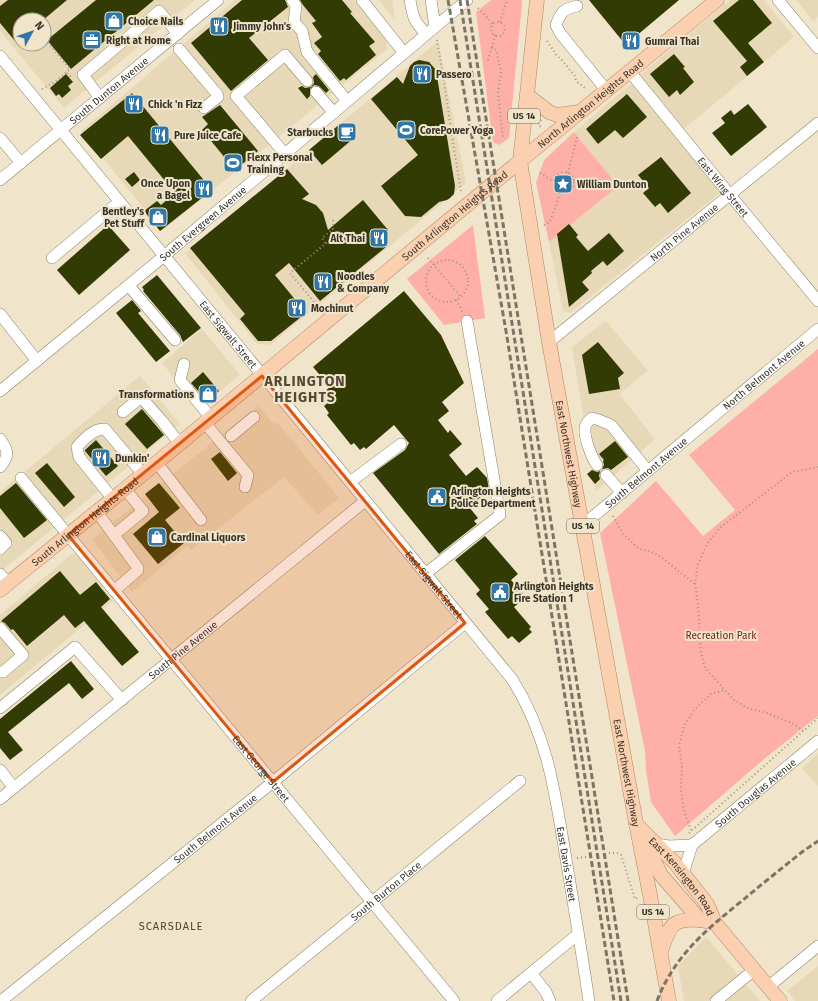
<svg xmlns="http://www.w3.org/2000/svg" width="818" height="1001" font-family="'Fira Sans',sans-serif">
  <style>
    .built { fill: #e7d9b7; fill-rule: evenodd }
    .green { fill: #feb0a8 }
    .building { fill: #323b03 }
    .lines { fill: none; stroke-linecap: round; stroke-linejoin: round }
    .minor-casing { stroke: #8b8168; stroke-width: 12 }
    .major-casing { stroke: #b48560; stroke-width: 15 }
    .path { stroke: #9d9482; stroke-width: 2; stroke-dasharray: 1 3; stroke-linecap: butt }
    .minor { stroke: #fff; stroke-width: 11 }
    .major { stroke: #fad0b1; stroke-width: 14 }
    .rail { stroke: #7c7565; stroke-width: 3; stroke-dasharray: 6 3; stroke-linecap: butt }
    .marked { fill: #df570e; fill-opacity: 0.2; stroke: #df570e; stroke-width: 3; stroke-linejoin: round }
    .labels { text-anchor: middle; stroke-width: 4; stroke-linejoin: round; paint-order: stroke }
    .shield { fill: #f0e5cb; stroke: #70695a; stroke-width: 1 }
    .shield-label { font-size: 9px; font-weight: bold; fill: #39342a }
    .poi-label { font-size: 10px; font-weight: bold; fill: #39342a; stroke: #f0e5cb; text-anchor: start }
    .street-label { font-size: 10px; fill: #39342a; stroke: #f0e5cb }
    .park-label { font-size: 10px; fill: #7a2020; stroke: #f0e5cb }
    .neighbourhood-label { font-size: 11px; letter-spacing: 1px; fill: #534933; stroke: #f0e5cb }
    .district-label { font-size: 14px; font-weight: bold; letter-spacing: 1px; fill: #534933; stroke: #f0e5cb }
  </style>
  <rect width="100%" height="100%" fill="#f0e5cb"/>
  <g class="built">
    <path d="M 0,0 L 195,0 L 64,108 L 0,31 ZM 20,20 L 44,20 L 44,44 L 20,44 Z"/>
    <path d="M 235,0 L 355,0 L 386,38 L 387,47 L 386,50 L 162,231 L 81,131 Z"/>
    <path d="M 379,0 L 392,0 L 395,21 Z"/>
    <path d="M 730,0 L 764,0 L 794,37 L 684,129 L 640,75 Z"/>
    <path d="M 796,0 L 818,0 L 818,17 L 813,21 Z"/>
    <path d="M 438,41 L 466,183 L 270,345 L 257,344 L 185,253 L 287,169 Z"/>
    <path d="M 633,82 L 721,192 L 570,313 L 563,311 L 549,242 L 618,186 L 574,132 Z"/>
    <path d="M 606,321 L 648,371 L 619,394 L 655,439 L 596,491 L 572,347 Z"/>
    <path d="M 202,329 L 240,375 L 199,408 L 162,363 Z"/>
    <path d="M 140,376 L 180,424 L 0,572 L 0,492 Z"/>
    <path d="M 258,406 L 273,423 L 279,424 L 339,498 L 318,515 L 284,477 L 191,550 L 187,546 L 132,592 L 92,539 Z"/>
    <path d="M 72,554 L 77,554 L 113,601 L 0,695 L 0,615 Z"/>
    <path d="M 818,754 L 818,786 L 802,768 Z"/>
    <path d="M 706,937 L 760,1001 L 684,1001 L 678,966 Z"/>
    <path d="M 818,966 L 818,1001 L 795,1001 L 787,991 Z"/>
  </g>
  <g class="green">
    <path d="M 491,0 L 522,0 L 522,4 L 509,138 L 499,145 L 493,142 L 476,12 Z"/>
    <path d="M 574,132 L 618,186 L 549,242 L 536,183 L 544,160 Z"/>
    <path d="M 473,225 L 485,318 L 444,325 L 407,279 Z"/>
    <path d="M 818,349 L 818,716 L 763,760 L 675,836 L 651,802 L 646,771 L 645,751 L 600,533 L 656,481 L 703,536 L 735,510 L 689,455 Z"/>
  </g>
  <g class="building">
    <path d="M 8,0 L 67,0 L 43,20 L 20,20 L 20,47 L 0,23 L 0,6 Z"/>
    <path d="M 96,0 L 154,0 L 71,69 L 47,40 Z"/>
    <path d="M 242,0 L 285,0 L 288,7 L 249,38 L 268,60 L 231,91 L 191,43 Z"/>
    <path d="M 300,0 L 342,0 L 352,12 L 350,13 L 375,42 L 369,46 L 376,55 L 346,80 L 344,78 L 340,81 L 318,54 L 321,51 L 314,43 L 322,37 L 312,23 L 316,21 L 303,5 Z"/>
    <path d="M 589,0 L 679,0 L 635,37 L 638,41 L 629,49 Z"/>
    <path d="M 739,0 L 753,0 L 772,23 L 748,43 L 764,62 L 747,76 L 740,67 L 747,61 L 713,21 Z"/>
    <path d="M 674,54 L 685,67 L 683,68 L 694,82 L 680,95 L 677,90 L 669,97 L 650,74 Z"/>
    <path d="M 419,60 L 429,62 L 436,70 L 455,186 L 454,194 L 450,198 L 447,200 L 439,202 L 421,217 L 405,216 L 381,186 L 418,155 L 371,99 L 397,77 L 403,84 L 410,66 L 414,62 Z"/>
    <path d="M 66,74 L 73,82 L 68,86 L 71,90 L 62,98 L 59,94 L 56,96 L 50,88 Z"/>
    <path d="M 316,74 L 329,90 L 326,93 L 319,86 L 314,85 L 310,89 L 310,96 L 307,99 L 298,88 L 302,86 L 305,88 L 311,87 L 314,83 L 313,77 Z"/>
    <path d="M 132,93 L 212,190 L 160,231 L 144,211 L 157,201 L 161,205 L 175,193 L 128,136 L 101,159 L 80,135 Z"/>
    <path d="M 627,94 L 647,117 L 623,138 L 615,130 L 598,144 L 586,129 Z"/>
    <path d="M 748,104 L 767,127 L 731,156 L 712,133 L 725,123 L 721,118 L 731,110 L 734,115 Z"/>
    <path d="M 220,105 L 258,151 L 235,170 L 202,130 L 208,124 L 202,117 Z"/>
    <path d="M 341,123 L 354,138 L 322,165 L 309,150 Z"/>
    <path d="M 661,157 L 691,193 L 668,213 L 660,203 L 655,207 L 643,193 L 649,188 L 638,175 Z"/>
    <path d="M 287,169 L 309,194 L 302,199 L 316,205 L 323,213 L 328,230 L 363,200 L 388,230 L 386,247 L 320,301 L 289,263 L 275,275 L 306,313 L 271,341 L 258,341 L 240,319 L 245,314 L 190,248 Z"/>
    <path d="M 134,172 L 140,180 L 132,187 L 125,179 Z"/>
    <path d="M 569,224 L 578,235 L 576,237 L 588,251 L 609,233 L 624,251 L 607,266 L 603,261 L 591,271 L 592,273 L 582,282 L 589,290 L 569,307 L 557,234 Z"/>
    <path d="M 108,225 L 130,250 L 79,295 L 57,270 Z"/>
    <path d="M 157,275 L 201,328 L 183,342 L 180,335 L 143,291 L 144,290 L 142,287 Z"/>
    <path d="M 404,291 L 441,335 L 464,383 L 442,402 L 449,411 L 438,420 L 448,433 L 450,430 L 462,444 L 449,455 L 466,476 L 477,467 L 487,478 L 489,490 L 469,507 L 478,518 L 474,521 L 477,524 L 439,554 L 373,473 L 405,450 L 409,443 L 394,425 L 366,449 L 364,447 L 360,450 L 354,443 L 351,445 L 327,415 L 329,413 L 324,406 L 331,400 L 324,392 L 330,387 L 313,367 Z"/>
    <path d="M 132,300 L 141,311 L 138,313 L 170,351 L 156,362 L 116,313 Z"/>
    <path d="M 598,342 L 624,373 L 618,378 L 620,389 L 589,394 L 582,355 Z"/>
    <path d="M 203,372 L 219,391 L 207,401 L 191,383 Z"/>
    <path d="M 142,409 L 164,435 L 147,449 L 125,424 Z"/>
    <path d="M 96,440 L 118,466 L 106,476 L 85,451 L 85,450 Z"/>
    <path d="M 615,441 L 628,457 L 611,470 L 608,468 L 602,469 L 604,465 L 603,461 L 604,460 L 599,454 Z"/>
    <path d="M 220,452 L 237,473 L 228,481 L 211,459 Z"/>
    <path d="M 47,463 L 75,497 L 64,507 L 35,473 Z"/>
    <path d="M 592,470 L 597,472 L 600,471 L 599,476 L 600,479 L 595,484 L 587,474 Z"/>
    <path d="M 16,483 L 47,520 L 24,538 L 0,508 L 0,496 Z"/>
    <path d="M 159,483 L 180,508 L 165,520 L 184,543 L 158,564 L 133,534 L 159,512 L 145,494 Z"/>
    <path d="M 485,536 L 518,574 L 511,580 L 526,597 L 514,607 L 531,627 L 529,629 L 532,632 L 519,643 L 512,636 L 508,639 L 485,612 L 489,609 L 476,594 L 480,590 L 455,560 Z"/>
    <path d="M 60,571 L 80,595 L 96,582 L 110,599 L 101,607 L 139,652 L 122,666 L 84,621 L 75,628 L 64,615 L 27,646 L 13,629 L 11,630 L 5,623 L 1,621 Z"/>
    <path d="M 71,661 L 94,689 L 82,699 L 69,683 L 8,732 L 23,750 L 10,760 L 0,748 L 0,719 Z"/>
  </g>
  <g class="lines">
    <g class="minor-casing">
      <g id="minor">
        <path d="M 292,0 L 296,6 L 294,22 L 302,31 L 307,52 L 347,101"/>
        <path d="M 362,0 L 404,53"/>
        <path d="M 410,0 C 413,18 414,21 426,34"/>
        <path d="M 431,0 L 435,27"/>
        <path d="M 778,0 L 818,48"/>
        <path d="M 577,6 C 563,9 561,12 556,25 L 560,33 L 607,91"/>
        <path d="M 179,49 L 217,94 L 218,97 L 204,108"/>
        <path id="s1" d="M 0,56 L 512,679 C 549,738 555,794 566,859 C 574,907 582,954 589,1001"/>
        <path id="s2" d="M 630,72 L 730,195 L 818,301"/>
        <path d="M 316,92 L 334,113"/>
        <path d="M 100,98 L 83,75 L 159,11 L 178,34"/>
        <path d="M 0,138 L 21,163"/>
        <path d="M 285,154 L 236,96 L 285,55 L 307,81"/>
        <path id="s3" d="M 0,180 L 218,0"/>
        <path d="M 52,258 L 119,202"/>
        <path d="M 129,286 L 175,340"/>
        <path d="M 0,314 L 37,361"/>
        <path id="s4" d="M 549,342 L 818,123"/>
        <path d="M 184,364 L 180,380 L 211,418"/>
        <path id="s5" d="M 0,391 L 164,256 L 467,0"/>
        <path d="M 123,412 L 141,397 L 162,421 L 180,444"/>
        <path d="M 205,423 L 248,475 L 245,487"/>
        <path d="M 231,436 L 254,417"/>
        <path d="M 0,439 C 8,450 10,456 0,467"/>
        <path d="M 157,463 L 201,520"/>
        <path d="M 597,465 C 592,458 584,438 585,429 C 585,424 588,421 592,418 L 599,420 L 611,425 L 648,471"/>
        <path d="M 606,475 L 622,493"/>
        <path id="s6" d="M 21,478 L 454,1001"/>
        <path d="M 350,482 L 401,444"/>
        <path d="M 113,499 L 79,457 L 77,447 C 84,439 94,428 105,429 L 143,474"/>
        <path d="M 97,512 L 138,568 L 138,570 L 114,591"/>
        <path id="s7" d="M 583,525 L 818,329"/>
        <path d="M 114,535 L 143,511 L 125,489"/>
        <path d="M 0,536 L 6,543 L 0,549"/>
        <path d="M 0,574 L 8,583"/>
        <path d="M 425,574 L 500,515 L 467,321"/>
        <path d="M 0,628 L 23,655 L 3,672 L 0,672"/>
        <path d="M 0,708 L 75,647 L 122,700"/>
        <path d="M 0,770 L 14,788"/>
        <path id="s8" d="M 0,799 L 365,501"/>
        <path d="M 656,844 L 669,846 L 692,845 L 683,874"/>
        <path id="s9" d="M 692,845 L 818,741"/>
        <path d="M 531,973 L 546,992 L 550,1001"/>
        <path d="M 768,987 L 818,946"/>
        <path id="s10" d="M 1,1001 L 273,782 L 465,623"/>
        <path id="s11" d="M 251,1001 L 520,781"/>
        <path d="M 497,1001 L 578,934"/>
        <path d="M 716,1001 L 754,970"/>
      </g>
    </g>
    <g class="major-casing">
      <g id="major">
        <path id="s12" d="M 537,0 L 520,161 L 549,342 L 636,823 L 650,895 L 669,1001"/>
        <path d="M 527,95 L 549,112 L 557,115 L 580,112"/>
        <path id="s13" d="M 0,590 L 125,489 L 520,161 L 717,0"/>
        <path id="s14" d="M 636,824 L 675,863 L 707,904 L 715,923 L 780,1001"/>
        <path d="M 645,842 L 661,875 L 700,920 L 715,923"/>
        <path d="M 661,951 C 670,926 671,918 700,920"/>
      </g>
    </g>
    <g class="path">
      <path d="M 478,8 L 493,24"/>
      <circle cx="498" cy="29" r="7"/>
      <path d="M 500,22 L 507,0"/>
      <path d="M 495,35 L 492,47 L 496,50 L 501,72 L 498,92 L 503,139"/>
      <path d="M 437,40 C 446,90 452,141 461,191"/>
      <path d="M 547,41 L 557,56 L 561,59 L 575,76 L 576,81 L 585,88"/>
      <path d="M 488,60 L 492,47"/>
      <path d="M 67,73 L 70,76 L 73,77"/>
      <path d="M 42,89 L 56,81 L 70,69 L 44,38"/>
      <path d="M 541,120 L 538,125 L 541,127"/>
      <circle cx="564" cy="182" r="10"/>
      <path d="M 540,173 L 553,181"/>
      <path d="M 568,173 L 578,134"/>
      <path d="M 544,225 L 550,222 L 560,193"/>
      <path d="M 325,243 L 322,238 L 333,229"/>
      <path d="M 428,258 L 461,297"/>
      <circle cx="447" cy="281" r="21"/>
      <path d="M 456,300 L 463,313"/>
      <path d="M 319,308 L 290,273 L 336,235 L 336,232 L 333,229 L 333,219"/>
      <path d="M 613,516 L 623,534 L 639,549 L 650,551 L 661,557 L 695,584"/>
      <path d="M 803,731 L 794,724 L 767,713 L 750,709 L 734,700 L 705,668 L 701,652 L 698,604 L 695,584 L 698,564 L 707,544 L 720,528 L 792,472 L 818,467"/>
      <path d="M 691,830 L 684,812 L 681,790 L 682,766 L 679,746 L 684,726 L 694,710 L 711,694 L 725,690"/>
      <path d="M 689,833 L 818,718"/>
      <path d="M 609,853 L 617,853 L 621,855 L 635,899 L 637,898"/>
      <path d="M 577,858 L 587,857"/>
    </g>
    <use href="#minor" class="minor"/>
    <use href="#major" class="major"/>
    <g class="rail">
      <path d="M 448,0 L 506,331 L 614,1001"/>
      <path d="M 460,0 L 621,1001"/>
      <path d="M 467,0 L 628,1001"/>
      <path d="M 657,1001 C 674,956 706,930 743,900 C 762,884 782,868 802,852 L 818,841"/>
    </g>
  </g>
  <path class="marked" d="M 262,376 L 465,623 L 273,782 L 68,535 Z"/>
  <defs>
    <g id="shop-square" transform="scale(1)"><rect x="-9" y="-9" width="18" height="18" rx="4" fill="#2f76aa" stroke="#f0e5cb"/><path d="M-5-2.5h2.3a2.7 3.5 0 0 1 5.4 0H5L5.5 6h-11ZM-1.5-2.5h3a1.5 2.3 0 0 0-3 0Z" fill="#fff"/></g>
    <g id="restaurant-square" transform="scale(1)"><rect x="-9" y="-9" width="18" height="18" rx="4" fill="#2f76aa" stroke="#f0e5cb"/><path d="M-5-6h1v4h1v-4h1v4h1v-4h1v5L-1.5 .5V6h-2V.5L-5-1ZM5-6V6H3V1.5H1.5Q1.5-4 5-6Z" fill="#fff"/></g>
    <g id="office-square" transform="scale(1)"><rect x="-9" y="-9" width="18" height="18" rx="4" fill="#2f76aa" stroke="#f0e5cb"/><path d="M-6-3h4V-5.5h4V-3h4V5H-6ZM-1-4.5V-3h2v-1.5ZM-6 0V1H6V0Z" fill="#fff"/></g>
    <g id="stadium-square" transform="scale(1)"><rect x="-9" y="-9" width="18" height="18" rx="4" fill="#2f76aa" stroke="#f0e5cb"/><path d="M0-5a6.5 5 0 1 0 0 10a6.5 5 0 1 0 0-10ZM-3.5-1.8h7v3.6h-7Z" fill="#fff"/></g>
    <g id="cafe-square" transform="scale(1)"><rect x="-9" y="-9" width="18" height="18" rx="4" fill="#2f76aa" stroke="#f0e5cb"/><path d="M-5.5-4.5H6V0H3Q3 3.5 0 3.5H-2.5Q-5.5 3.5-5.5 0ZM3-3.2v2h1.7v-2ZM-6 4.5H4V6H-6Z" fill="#fff"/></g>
    <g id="sight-square" transform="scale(1)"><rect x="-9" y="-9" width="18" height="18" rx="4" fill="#2f76aa" stroke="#f0e5cb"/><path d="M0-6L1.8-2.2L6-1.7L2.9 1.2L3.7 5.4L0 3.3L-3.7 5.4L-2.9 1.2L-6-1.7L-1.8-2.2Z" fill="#fff"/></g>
    <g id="civic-square" transform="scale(1)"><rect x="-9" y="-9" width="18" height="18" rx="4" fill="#2f76aa" stroke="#f0e5cb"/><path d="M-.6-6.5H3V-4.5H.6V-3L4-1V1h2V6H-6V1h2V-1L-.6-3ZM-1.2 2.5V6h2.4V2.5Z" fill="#fff"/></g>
  </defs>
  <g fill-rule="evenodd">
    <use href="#shop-square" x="114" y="21"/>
    <use href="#restaurant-square" x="219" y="26"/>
    <use href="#office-square" x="92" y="40"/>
    <use href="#restaurant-square" x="631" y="41"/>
    <use href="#restaurant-square" x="422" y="74"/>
    <use href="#restaurant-square" x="134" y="104"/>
    <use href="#stadium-square" x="406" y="130"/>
    <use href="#cafe-square" x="347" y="132"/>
    <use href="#restaurant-square" x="160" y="135"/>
    <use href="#stadium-square" x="233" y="163"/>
    <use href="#sight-square" x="563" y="184"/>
    <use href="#restaurant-square" x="204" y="189"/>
    <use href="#shop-square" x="158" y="217"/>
    <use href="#restaurant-square" x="379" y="238"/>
    <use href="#restaurant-square" x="323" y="282"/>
    <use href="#restaurant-square" x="297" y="308"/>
    <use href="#shop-square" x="208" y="394"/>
    <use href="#restaurant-square" x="101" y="458"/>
    <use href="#civic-square" x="437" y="497"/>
    <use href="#shop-square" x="157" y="537"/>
    <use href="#civic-square" x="500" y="592"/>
  </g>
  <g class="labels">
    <g class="shield">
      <rect x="508" y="109" width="32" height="14" rx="3"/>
      <rect x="567" y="519" width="32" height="14" rx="3"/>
      <rect x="637" y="905" width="32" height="14" rx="3"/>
    </g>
    <g class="shield-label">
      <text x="524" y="119">US 14</text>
      <text x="583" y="529">US 14</text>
      <text x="653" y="915">US 14</text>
    </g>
    <g class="poi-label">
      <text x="128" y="25">Choice Nails</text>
      <text x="233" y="30">Jimmy John's</text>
      <text x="106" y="44">Right at Home</text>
      <text x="645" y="45">Gumrai Thai</text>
      <text x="436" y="78">Passero</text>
      <text x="148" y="108">Chick 'n Fizz</text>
      <text x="420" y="134">CorePower Yoga</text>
      <text x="333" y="136" text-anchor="end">Starbucks</text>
      <text x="174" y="139">Pure Juice Cafe</text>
      <text x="247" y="161">Flexx Personal<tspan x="247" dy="12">Training</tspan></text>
      <text x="190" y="187" text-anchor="end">Once Upon<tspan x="190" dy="12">a Bagel</tspan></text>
      <text x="577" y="188">William Dunton</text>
      <text x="144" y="215" text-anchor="end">Bentley's<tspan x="144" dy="12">Pet Stuff</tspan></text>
      <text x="365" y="242" text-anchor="end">Alt Thai</text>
      <text x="337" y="280">Noodles<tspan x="337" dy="12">&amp; Company</tspan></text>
      <text x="311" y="312">Mochinut</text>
      <text x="194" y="398" text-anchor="end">Transformations</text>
      <text x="115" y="462">Dunkin'</text>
      <text x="451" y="495">Arlington Heights<tspan x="451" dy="12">Police Department</tspan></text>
      <text x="171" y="541">Cardinal Liquors</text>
      <text x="514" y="590">Arlington Heights<tspan x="514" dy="12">Fire Station 1</tspan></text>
    </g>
    <g class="street-label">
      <text dy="4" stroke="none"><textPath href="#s3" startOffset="141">South Dunton Avenue</textPath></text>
      <text dy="4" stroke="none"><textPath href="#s13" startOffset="765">North Arlington Heights Road</textPath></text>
      <text dy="4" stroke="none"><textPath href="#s2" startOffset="148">East Wing Street</textPath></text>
      <text dy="4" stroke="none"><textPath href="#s13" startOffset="589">South Arlington Heights Road</textPath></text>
      <text dy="4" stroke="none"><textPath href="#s5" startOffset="263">South Evergreen Avenue</textPath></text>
      <text dy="4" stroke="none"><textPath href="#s4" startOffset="174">North Pine Avenue</textPath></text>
      <text dy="4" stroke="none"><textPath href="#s1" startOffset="360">East Sigwalt Street</textPath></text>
      <text dy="4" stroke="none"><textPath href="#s7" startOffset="235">North Belmont Avenue</textPath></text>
      <text dy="4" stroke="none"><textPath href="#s12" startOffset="459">East Northwest Highway</textPath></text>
      <text dy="4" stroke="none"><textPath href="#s7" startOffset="82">South Belmont Avenue</textPath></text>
      <text dy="4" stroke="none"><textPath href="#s13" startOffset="109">South Arlington Heights Road</textPath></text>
      <text dy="4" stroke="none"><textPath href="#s1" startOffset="684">East Sigwalt Street</textPath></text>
      <text dy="4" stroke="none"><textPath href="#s8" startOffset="236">South Pine Avenue</textPath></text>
      <text dy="4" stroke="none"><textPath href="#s6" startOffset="377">East George Street</textPath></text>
      <text dy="4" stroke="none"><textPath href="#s12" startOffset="783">East Northwest Highway</textPath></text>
      <text dy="4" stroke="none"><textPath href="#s9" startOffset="82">South Douglas Avenue</textPath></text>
      <text dy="4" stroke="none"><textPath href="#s10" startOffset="275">South Belmont Avenue</textPath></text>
      <text dy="4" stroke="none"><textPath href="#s1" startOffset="1001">East Davis Street</textPath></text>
      <text dy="4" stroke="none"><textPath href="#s14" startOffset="70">East Kensington Road</textPath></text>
      <text dy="4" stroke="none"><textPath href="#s11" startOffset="174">South Burton Place</textPath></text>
    </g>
    <g class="park-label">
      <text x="721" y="639">Recreation Park</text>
    </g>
    <g class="neighbourhood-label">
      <text x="171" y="930">SCARSDALE</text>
    </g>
    <g class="district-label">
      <text x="305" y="386">ARLINGTON<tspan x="305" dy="16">HEIGHTS</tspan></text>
    </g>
  </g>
  <g transform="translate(32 32) rotate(50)"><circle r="19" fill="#f0e5cb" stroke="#a79e8b"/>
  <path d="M0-3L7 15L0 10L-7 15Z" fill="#2f76aa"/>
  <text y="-6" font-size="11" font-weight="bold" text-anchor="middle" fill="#39342a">N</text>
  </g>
</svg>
